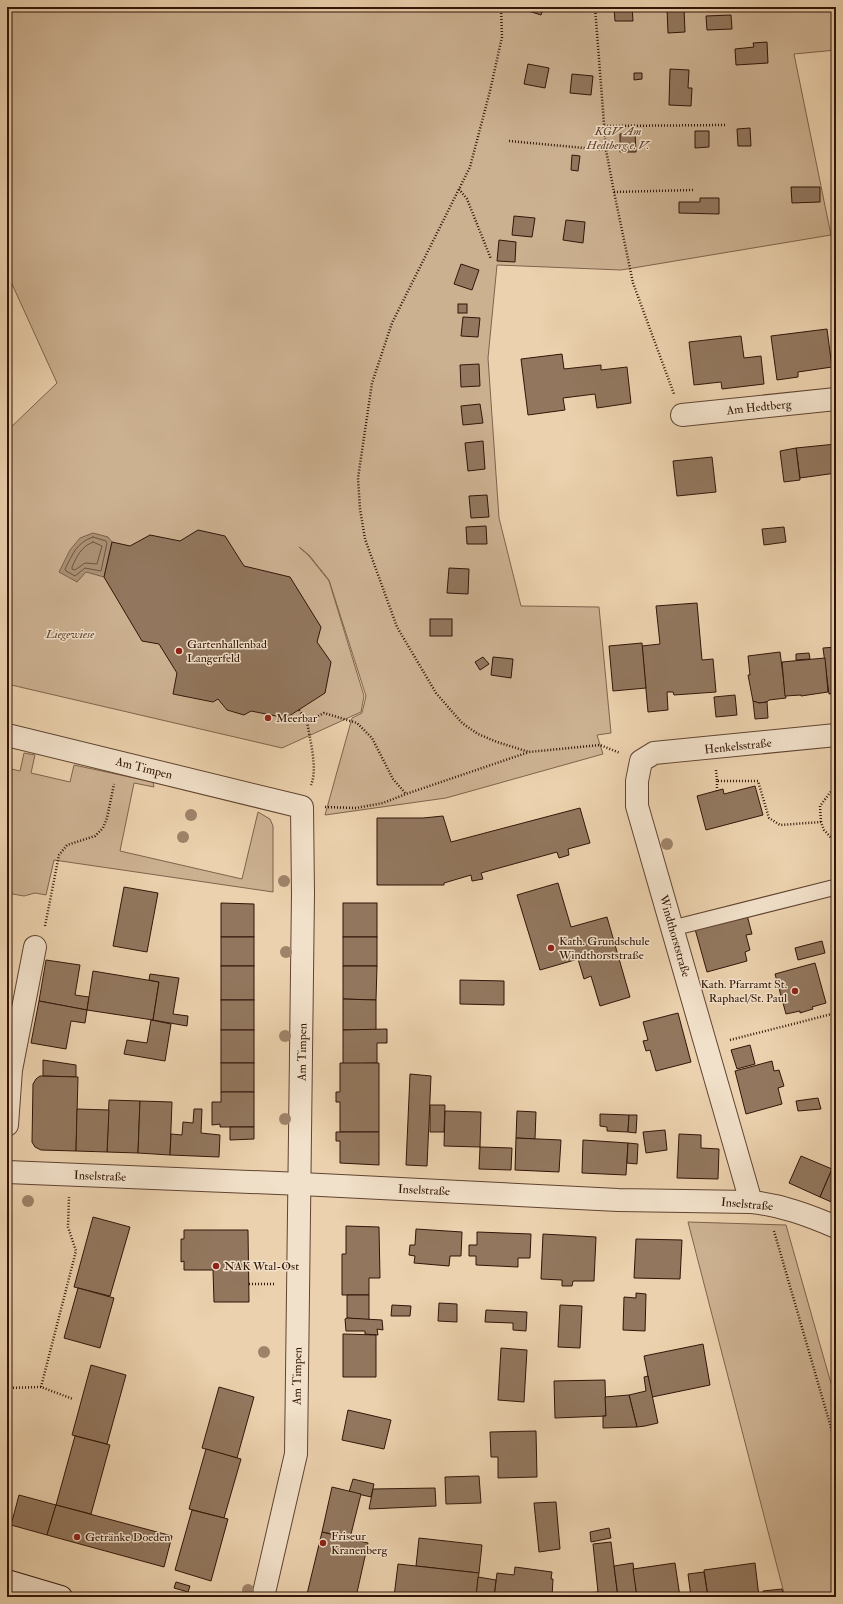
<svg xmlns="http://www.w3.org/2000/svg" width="843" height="1604" font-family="'IM FELL Double Pica',serif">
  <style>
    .green { fill: #ccb191; stroke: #7f634c }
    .water { fill: #ac9175; stroke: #7b5f49 }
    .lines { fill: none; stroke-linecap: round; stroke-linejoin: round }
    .shore { stroke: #6f533e; stroke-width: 1 }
    .building { fill: #92775e; stroke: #321508 }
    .lane-casing { stroke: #604431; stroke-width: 17 }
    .street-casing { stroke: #604431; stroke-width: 24 }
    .secondary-casing { stroke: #321508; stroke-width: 24 }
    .path { stroke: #321508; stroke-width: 2.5; stroke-dasharray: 1 2; stroke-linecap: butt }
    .lane { stroke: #f2e1ca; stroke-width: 15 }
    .street { stroke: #f2e1ca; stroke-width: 22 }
    .secondary { stroke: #f2e1ca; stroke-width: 22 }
    .tree { fill: #9f8369 }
    .poi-dot { fill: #8f2418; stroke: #f2e1ca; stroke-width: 1.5 }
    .labels { text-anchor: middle; stroke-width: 3; stroke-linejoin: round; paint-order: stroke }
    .park-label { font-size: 12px; font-style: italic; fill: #604431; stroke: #f2e1ca }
    .street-label { font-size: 12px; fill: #321508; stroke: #f2e1ca }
    .poi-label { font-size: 12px; fill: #321508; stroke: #f2e1ca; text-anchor: start }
  </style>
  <rect width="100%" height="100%" fill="#ebd1ad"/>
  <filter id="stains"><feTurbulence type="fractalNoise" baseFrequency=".005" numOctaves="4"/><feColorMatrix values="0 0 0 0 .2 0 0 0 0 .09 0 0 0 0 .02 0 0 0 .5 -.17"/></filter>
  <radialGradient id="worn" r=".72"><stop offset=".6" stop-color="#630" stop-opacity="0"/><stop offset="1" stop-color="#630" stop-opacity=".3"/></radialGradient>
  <g class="green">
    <path d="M 7,7 L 836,7 L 836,50 L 794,54 L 831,235 L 621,270 L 497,265 L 488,358 L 499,518 L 521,606 L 599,607 L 611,733 L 597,735 L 603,754 L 446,798 L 325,815 L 352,718 L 362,713 L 366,696 L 329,580 L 309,555 L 299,547 L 309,556 L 329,581 L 364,696 L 361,712 L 282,748 L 7,684 L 7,431 L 57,383 L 7,273 Z"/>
    <path d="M 24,753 L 35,755 L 31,773 L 70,782 L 74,765 L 153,782 L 154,787 L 134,783 L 120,851 L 242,879 L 258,812 L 270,819 L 273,826 L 273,892 L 54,860 L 46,895 L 35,893 L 24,896 L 7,893 L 7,768 L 20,771 Z"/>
    <path d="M 688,1222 L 786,1225 L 836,1401 L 836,1597 L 785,1597 Z"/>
  </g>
  <path class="water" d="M 93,533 L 108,537 L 112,542 L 104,577 L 86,572 L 77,582 L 59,572 L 70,550 L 80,538 Z"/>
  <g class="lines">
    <g class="shore">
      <path d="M 93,537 L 106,541 L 107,543 L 101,571 L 85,568 L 75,576 L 66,571 L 65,569 C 73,554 76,543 93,537 Z"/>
      <path d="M 93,542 L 102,546 L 97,564 L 85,563 L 75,570 L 72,569 L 72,567 C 77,556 81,547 93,542 Z"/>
    </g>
  </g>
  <g class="building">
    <path d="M 522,7 L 544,7 L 541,15 L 522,9 Z"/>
    <path d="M 614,7 L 632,7 L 633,21 L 615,21 Z"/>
    <path d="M 667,9 L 684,9 L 685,32 L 668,33 Z"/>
    <path d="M 731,15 L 732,29 L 707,30 L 706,16 Z"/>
    <path d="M 767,42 L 768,63 L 736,65 L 735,49 L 754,47 L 753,43 Z"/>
    <path d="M 528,64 L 549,68 L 545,88 L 524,84 Z"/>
    <path d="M 670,69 L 689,70 L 688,88 L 692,88 L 691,106 L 669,105 Z"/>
    <path d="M 634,73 L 642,73 L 642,79 L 634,80 Z"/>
    <path d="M 572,74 L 593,76 L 591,95 L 570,93 Z"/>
    <path d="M 750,128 L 751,146 L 738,146 L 737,129 Z"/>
    <path d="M 695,131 L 709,131 L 709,147 L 695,148 Z"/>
    <path d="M 635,133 L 636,152 L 620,152 L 620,134 Z"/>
    <path d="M 572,155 L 580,156 L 578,171 L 571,170 Z"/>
    <path d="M 791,187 L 820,187 L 820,202 L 792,203 Z"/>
    <path d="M 700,198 L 719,198 L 719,214 L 679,213 L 679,202 L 700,202 Z"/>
    <path d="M 514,216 L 535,218 L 532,237 L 512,235 Z"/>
    <path d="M 566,220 L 585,222 L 583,243 L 563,240 Z"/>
    <path d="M 499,240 L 516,242 L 515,262 L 497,261 Z"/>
    <path d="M 461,264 L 479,270 L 472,290 L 454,284 Z"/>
    <rect x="458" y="304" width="9" height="9"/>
    <path d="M 463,317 L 480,318 L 478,337 L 461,336 Z"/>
    <path d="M 827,329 L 832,367 L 798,372 L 798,377 L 777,380 L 771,336 Z"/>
    <path d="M 741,336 L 744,358 L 761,356 L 764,384 L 722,389 L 721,382 L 694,385 L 689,342 Z"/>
    <path d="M 562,354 L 564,369 L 601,365 L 601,370 L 627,367 L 631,403 L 597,408 L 595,394 L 563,398 L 565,410 L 528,415 L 521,359 Z"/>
    <path d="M 479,364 L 480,386 L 461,387 L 460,365 Z"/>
    <path d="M 480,404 L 483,423 L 463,425 L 461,406 Z"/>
    <path d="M 483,441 L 485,469 L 468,471 L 465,443 Z"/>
    <path d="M 836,444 L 836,473 L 800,478 L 796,448 Z"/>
    <path d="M 796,448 L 800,480 L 784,482 L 780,451 Z"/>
    <path d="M 712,457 L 716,492 L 677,496 L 673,461 Z"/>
    <path d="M 487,495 L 489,517 L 471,518 L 469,496 Z"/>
    <path d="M 486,526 L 487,544 L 467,544 L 466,527 Z"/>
    <path d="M 784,527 L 786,542 L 764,545 L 762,529 Z"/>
    <path d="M 198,530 L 225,536 L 244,566 L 290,577 L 321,627 L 317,642 L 331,662 L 325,693 L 286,718 L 251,711 L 244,715 L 227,710 L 218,699 L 213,702 L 173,694 L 177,673 L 159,644 L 142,641 L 104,577 L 112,542 L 130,546 L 150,535 L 180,541 Z"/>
    <path d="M 449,568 L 469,569 L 468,594 L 447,593 Z"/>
    <path d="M 697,603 L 702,660 L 713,659 L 716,692 L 674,695 L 673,692 L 667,692 L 668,710 L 648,712 L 642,646 L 660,644 L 656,606 Z"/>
    <rect x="430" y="619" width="22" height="17"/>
    <path d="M 642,643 L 646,688 L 613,691 L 609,646 Z"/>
    <path d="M 836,647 L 836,693 L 829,694 L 823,648 Z"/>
    <path d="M 780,652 L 786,698 L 769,700 L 767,702 L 759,703 L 753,701 L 748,675 L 750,675 L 748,656 Z"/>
    <path d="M 809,653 L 810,659 L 796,660 L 796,654 Z"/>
    <path d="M 483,657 L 489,664 L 480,670 L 475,662 Z"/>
    <path d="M 493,657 L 513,659 L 511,678 L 491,675 Z"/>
    <path d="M 825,658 L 828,692 L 801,696 L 801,695 L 785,696 L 782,662 Z"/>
    <path d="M 735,695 L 737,715 L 716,717 L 714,697 Z"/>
    <path d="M 753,701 L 759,703 L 767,702 L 768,718 L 755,719 Z"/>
    <path d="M 755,786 L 763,815 L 706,830 L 697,796 L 723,789 L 724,794 Z"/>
    <path d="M 833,800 L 836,800 L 836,811 L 835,811 Z"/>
    <path d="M 580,808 L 590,843 L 568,849 L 569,855 L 559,858 L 557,852 L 481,873 L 483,879 L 472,881 L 471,875 L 444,883 L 444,885 L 377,885 L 377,818 L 423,818 L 443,816 L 451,842 Z"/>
    <path d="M 558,883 L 571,927 L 607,917 L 630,997 L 600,1006 L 591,976 L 584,979 L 578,959 L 540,970 L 517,895 Z"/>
    <path d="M 124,887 L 158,893 L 147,952 L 113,946 Z"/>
    <path d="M 7,899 L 11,900 L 7,921 Z"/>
    <path d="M 221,903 L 254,904 L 254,937 L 221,937 Z"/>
    <rect x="343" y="903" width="34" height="34"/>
    <path d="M 747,915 L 752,934 L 746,935 L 750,950 L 745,952 L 747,961 L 707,972 L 695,929 Z"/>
    <rect x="221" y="937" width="33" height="29"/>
    <rect x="343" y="937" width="34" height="29"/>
    <path d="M 822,941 L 825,953 L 798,960 L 795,948 Z"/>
    <path d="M 46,960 L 80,965 L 75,995 L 89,997 L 87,1010 L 39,1001 Z"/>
    <path d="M 815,963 L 826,1003 L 812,1007 L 813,1009 L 800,1013 L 800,1011 L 786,1014 L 775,974 Z"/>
    <rect x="221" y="966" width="33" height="34"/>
    <path d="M 343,966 L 377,966 L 376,1000 L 343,999 Z"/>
    <path d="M 93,971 L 159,982 L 153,1020 L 87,1010 Z"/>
    <path d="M 150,974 L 179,978 L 173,1014 L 188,1016 L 187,1026 L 153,1020 L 159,982 L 149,980 Z"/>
    <path d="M 460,980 L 504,981 L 504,1005 L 460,1004 Z"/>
    <path d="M 343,999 L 376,1000 L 376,1030 L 343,1030 Z"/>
    <rect x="221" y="1000" width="33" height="30"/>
    <path d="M 39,1001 L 87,1010 L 85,1023 L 71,1021 L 66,1049 L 31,1043 Z"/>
    <path d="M 678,1013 L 691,1062 L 656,1071 L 650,1050 L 646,1051 L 643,1041 L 648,1040 L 643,1022 Z"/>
    <path d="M 151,1020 L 171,1024 L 165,1061 L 124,1054 L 127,1040 L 147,1043 Z"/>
    <path d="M 387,1029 L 387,1043 L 377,1043 L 377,1063 L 343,1064 L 343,1030 Z"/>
    <rect x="221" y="1030" width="33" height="33"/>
    <path d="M 750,1045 L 755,1064 L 737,1069 L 731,1050 Z"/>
    <path d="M 43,1060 L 76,1065 L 76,1077 L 43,1076 Z"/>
    <path d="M 772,1061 L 774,1071 L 779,1070 L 784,1086 L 778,1088 L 782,1104 L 746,1114 L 735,1071 Z"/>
    <rect x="221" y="1063" width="33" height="29"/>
    <path d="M 340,1063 L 379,1063 L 379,1132 L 340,1132 L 340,1102 L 336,1102 L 336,1092 L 340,1092 Z"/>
    <path d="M 410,1074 L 431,1076 L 427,1166 L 406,1165 Z"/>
    <path d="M 40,1076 L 78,1077 L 76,1151 L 41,1150 L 35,1147 L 32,1142 L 33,1084 L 36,1079 Z"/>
    <path d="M 221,1092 L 254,1092 L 254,1127 L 220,1127 L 220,1124 L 212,1125 L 212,1102 L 221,1102 Z"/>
    <path d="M 818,1098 L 821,1109 L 798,1111 L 796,1101 Z"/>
    <path d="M 109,1100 L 140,1101 L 138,1153 L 107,1152 Z"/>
    <path d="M 140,1101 L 172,1102 L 170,1155 L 138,1153 Z"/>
    <path d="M 430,1105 L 445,1105 L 444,1132 L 430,1132 Z"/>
    <path d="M 77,1109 L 109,1110 L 107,1152 L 76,1151 Z"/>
    <path d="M 194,1109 L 202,1109 L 201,1133 L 220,1135 L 219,1157 L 170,1155 L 171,1134 L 182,1135 L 183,1122 L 193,1123 Z"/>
    <path d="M 445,1111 L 481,1112 L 480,1147 L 444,1146 Z"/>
    <path d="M 517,1111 L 536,1112 L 535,1139 L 516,1138 Z"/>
    <path d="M 600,1114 L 629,1115 L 628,1132 L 607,1131 L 607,1127 L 600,1126 Z"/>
    <path d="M 629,1115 L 637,1115 L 636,1133 L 628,1132 Z"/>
    <path d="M 230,1127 L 254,1127 L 254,1139 L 230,1140 Z"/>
    <path d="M 665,1130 L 667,1150 L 646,1153 L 643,1132 Z"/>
    <path d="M 336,1132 L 379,1132 L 379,1165 L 340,1163 L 340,1141 L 336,1141 Z"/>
    <path d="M 679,1134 L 701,1135 L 701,1148 L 719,1149 L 718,1179 L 677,1178 Z"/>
    <path d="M 516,1138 L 561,1140 L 559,1172 L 515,1170 Z"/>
    <path d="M 583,1140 L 628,1143 L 626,1175 L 582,1173 Z"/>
    <path d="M 628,1143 L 638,1144 L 637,1164 L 627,1163 Z"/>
    <path d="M 480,1147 L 512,1148 L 511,1170 L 479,1169 Z"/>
    <path d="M 801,1156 L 832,1169 L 820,1197 L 789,1183 Z"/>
    <path d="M 832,1169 L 836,1171 L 836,1204 L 820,1197 Z"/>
    <path d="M 93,1217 L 130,1227 L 110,1296 L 74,1287 Z"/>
    <path d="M 346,1226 L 379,1227 L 380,1278 L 369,1278 L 369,1295 L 342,1295 L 342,1254 L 346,1254 Z"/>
    <path d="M 416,1229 L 462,1232 L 461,1256 L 450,1256 L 449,1266 L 414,1263 L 415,1256 L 409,1255 L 410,1245 L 415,1245 Z"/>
    <path d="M 184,1230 L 248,1230 L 249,1302 L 214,1302 L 213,1270 L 184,1270 L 184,1261 L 181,1262 L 181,1239 L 184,1239 Z"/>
    <path d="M 477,1232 L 531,1234 L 530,1258 L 518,1258 L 518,1267 L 476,1265 L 476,1256 L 469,1256 L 469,1245 L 477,1245 Z"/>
    <path d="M 543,1234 L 596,1237 L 594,1281 L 573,1281 L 572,1286 L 562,1286 L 562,1280 L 541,1279 Z"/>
    <path d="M 636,1239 L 682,1240 L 680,1279 L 634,1278 Z"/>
    <path d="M 78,1288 L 114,1298 L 100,1348 L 64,1338 Z"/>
    <path d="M 636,1293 L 646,1294 L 645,1331 L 623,1330 L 624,1297 L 636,1298 Z"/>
    <path d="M 347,1295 L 369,1295 L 369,1320 L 347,1318 Z"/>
    <path d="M 439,1303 L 457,1304 L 457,1322 L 438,1321 Z"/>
    <path d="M 392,1305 L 411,1306 L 410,1316 L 391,1316 Z"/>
    <path d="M 560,1305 L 582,1306 L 580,1348 L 558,1347 Z"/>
    <path d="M 486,1310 L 527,1312 L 526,1331 L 513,1330 L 513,1323 L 485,1322 Z"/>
    <path d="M 347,1318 L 382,1320 L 383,1330 L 377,1329 L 378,1335 L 365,1334 L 365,1331 L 346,1331 L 345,1319 Z"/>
    <path d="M 343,1334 L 376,1335 L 376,1377 L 343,1377 Z"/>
    <path d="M 703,1344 L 710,1385 L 652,1397 L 644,1356 Z"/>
    <path d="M 501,1348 L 527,1350 L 524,1402 L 498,1400 Z"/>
    <path d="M 91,1365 L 126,1375 L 107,1444 L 72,1435 Z"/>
    <path d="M 648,1376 L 658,1423 L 645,1426 L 637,1427 L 629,1395 L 646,1391 L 644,1377 Z"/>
    <path d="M 605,1380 L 606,1416 L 555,1418 L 554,1381 Z"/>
    <path d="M 219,1387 L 254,1397 L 237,1458 L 202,1448 Z"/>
    <path d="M 629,1395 L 637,1427 L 603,1428 L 603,1416 L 606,1416 L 605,1397 Z"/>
    <path d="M 348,1410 L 391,1420 L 384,1449 L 342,1440 Z"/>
    <path d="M 536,1431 L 537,1477 L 498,1478 L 498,1457 L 491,1457 L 490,1432 Z"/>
    <path d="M 75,1436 L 110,1445 L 91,1514 L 56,1505 Z"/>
    <path d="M 206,1449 L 241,1459 L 224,1518 L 189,1509 Z"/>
    <path d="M 479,1476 L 481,1503 L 446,1504 L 445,1477 Z"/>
    <path d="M 353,1479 L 374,1484 L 371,1497 L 349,1492 Z"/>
    <path d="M 332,1487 L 361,1494 L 350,1538 L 322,1532 Z"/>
    <path d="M 435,1488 L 436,1506 L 369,1509 L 373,1489 Z"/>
    <path d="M 19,1495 L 56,1505 L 47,1535 L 11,1525 Z"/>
    <path d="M 556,1502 L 560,1549 L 539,1552 L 534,1503 Z"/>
    <path d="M 56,1505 L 172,1536 L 164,1567 L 47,1535 Z"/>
    <path d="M 192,1510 L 228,1519 L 211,1581 L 175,1570 Z"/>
    <path d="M 609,1528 L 611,1538 L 591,1542 L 590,1532 Z"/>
    <path d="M 322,1532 L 368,1543 L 356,1597 L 320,1597 L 307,1594 Z"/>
    <path d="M 419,1538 L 482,1545 L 479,1573 L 416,1566 Z"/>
    <path d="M 611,1542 L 618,1597 L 579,1597 L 578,1594 L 598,1592 L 593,1544 Z"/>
    <path d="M 633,1563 L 637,1596 L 618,1597 L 614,1566 Z"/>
    <path d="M 675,1563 L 680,1597 L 637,1597 L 633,1569 Z"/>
    <path d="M 755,1563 L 759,1597 L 708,1597 L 704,1570 Z"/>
    <path d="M 398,1564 L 479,1573 L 476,1597 L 394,1597 Z"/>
    <path d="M 515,1567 L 552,1572 L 551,1579 L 553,1579 L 552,1597 L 494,1597 L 497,1573 L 514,1575 Z"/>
    <path d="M 704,1572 L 708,1597 L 691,1597 L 688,1574 Z"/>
    <path d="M 478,1577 L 496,1580 L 494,1597 L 476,1597 Z"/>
    <path d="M 176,1582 L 190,1586 L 188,1592 L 174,1588 Z"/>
    <path d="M 782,1589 L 784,1597 L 764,1597 L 763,1591 Z"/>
  </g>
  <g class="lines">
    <g class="lane-casing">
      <path id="lane" d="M 673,928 L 836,887"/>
    </g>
    <g class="street-casing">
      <g id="street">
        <path d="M 682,415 L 836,399"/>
        <path d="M 7,735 L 302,807 L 303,894 L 296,1454 L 263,1597"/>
        <path d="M 7,1125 L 11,1070 L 35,947"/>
        <path d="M 7,1172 L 301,1184 L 618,1200 L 751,1202 C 781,1205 808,1215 836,1227"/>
        <path d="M 751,1202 L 637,806 L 637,781 L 641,761 L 654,753 L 836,735"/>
      </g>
    </g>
    <g class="secondary-casing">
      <path id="secondary" d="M 7,1581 L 61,1597"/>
    </g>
    <g class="path">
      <path d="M 501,7 L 502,37 L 490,91 L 470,167 L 392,323 L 372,383 L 358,478 L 360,509 L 365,539 L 397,627 L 436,693 L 462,723 L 478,734 L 497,742 L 529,752 L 600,745 L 620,753"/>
      <path d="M 595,7 L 606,150 L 614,192 L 633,283 L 674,394"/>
      <path d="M 604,126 L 726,125"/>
      <path d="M 509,141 L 606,150"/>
      <path d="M 459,189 L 467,199 L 491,259"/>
      <path d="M 614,192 L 693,190"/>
      <path d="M 299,710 L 307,722 L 324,713 L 357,723 L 372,738 L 393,779 L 406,794"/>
      <path d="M 307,722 C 310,740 318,769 311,785"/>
      <path d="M 716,770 L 717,781 L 758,781 L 769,818 L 780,825 L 821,822 L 824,830 L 836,843"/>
      <path d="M 717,781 L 717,791"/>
      <path d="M 325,807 L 356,808 L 383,803 L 406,794 L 529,752"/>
      <path d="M 821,822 L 820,806 L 832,790 L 836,788"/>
      <path d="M 45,926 L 59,855 L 67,845 L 95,836 L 103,828 L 107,818 L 114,784"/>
      <path d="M 730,1040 L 836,1013"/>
      <path d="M 774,1231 L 836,1445"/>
      <path d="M 249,1284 L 274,1284"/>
      <path d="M 41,1387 L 76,1251 L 68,1227 L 69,1197"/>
      <path d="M 7,1388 L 41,1387 L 73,1399"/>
    </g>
    <use href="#lane" class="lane"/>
    <use href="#street" class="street"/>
    <use href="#secondary" class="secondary"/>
  </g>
  <g class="tree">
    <circle cx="191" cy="815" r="6"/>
    <circle cx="183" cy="837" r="6"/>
    <circle cx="667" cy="844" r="6"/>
    <circle cx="284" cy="881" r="6"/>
    <circle cx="286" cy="952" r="6"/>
    <circle cx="285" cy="1036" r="6"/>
    <circle cx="285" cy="1119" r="6"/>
    <circle cx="28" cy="1201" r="6"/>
    <circle cx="264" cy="1352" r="6"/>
    <circle cx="248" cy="1590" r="6"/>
  </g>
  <g class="poi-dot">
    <circle cx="179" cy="651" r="4"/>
    <circle cx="268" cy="718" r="4"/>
    <circle cx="551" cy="948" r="4"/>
    <circle cx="795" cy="991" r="4"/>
    <circle cx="216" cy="1266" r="4"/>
    <circle cx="77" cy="1537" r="4"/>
    <circle cx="323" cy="1543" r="4"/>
  </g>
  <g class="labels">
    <g class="park-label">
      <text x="618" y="135">KGV Am<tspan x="618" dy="14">Hedtberg e. V.</tspan></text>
      <text x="70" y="638">Liegewiese</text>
    </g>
    <g class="street-label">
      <text transform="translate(759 407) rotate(-6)" y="4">Am Hedtberg</text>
      <text transform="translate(738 746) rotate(-6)" y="4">Henkelsstraße</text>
      <text transform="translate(144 768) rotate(14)" y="4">Am Timpen</text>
      <text transform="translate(675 936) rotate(74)" y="4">Windthorststraße</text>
      <text transform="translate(302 1052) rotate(-89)" y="4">Am Timpen</text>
      <text transform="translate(100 1176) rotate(2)" y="4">Inselstraße</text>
      <text transform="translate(424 1190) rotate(3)" y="4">Inselstraße</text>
      <text transform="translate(747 1204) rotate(5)" y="4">Inselstraße</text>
      <text transform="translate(297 1376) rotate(-89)" y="4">Am Timpen</text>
    </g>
    <g class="poi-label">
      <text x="187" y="648">Gartenhallenbad<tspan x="187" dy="14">Langerfeld</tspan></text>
      <text x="276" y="722">Meerbar</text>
      <text x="559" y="945">Kath. Grundschule<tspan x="559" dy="14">Windthorststraße</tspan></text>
      <text x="787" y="988" text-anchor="end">Kath. Pfarramt St.<tspan x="787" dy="14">Raphael/St. Paul</tspan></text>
      <text x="224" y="1270">NAK Wtal-Ost</text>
      <text x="331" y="1540">Friseur<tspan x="331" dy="14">Kranenberg</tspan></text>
      <text x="85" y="1541">Getränke Doeden</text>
    </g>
  </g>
  <rect width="843" height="1604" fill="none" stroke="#ebd1ad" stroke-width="24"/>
  <rect x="8" y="8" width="827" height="1588" fill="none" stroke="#321508" stroke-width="2"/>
  <rect x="12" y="12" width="819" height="1580" fill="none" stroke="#321508"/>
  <rect width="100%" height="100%" filter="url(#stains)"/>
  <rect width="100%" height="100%" fill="url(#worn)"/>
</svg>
